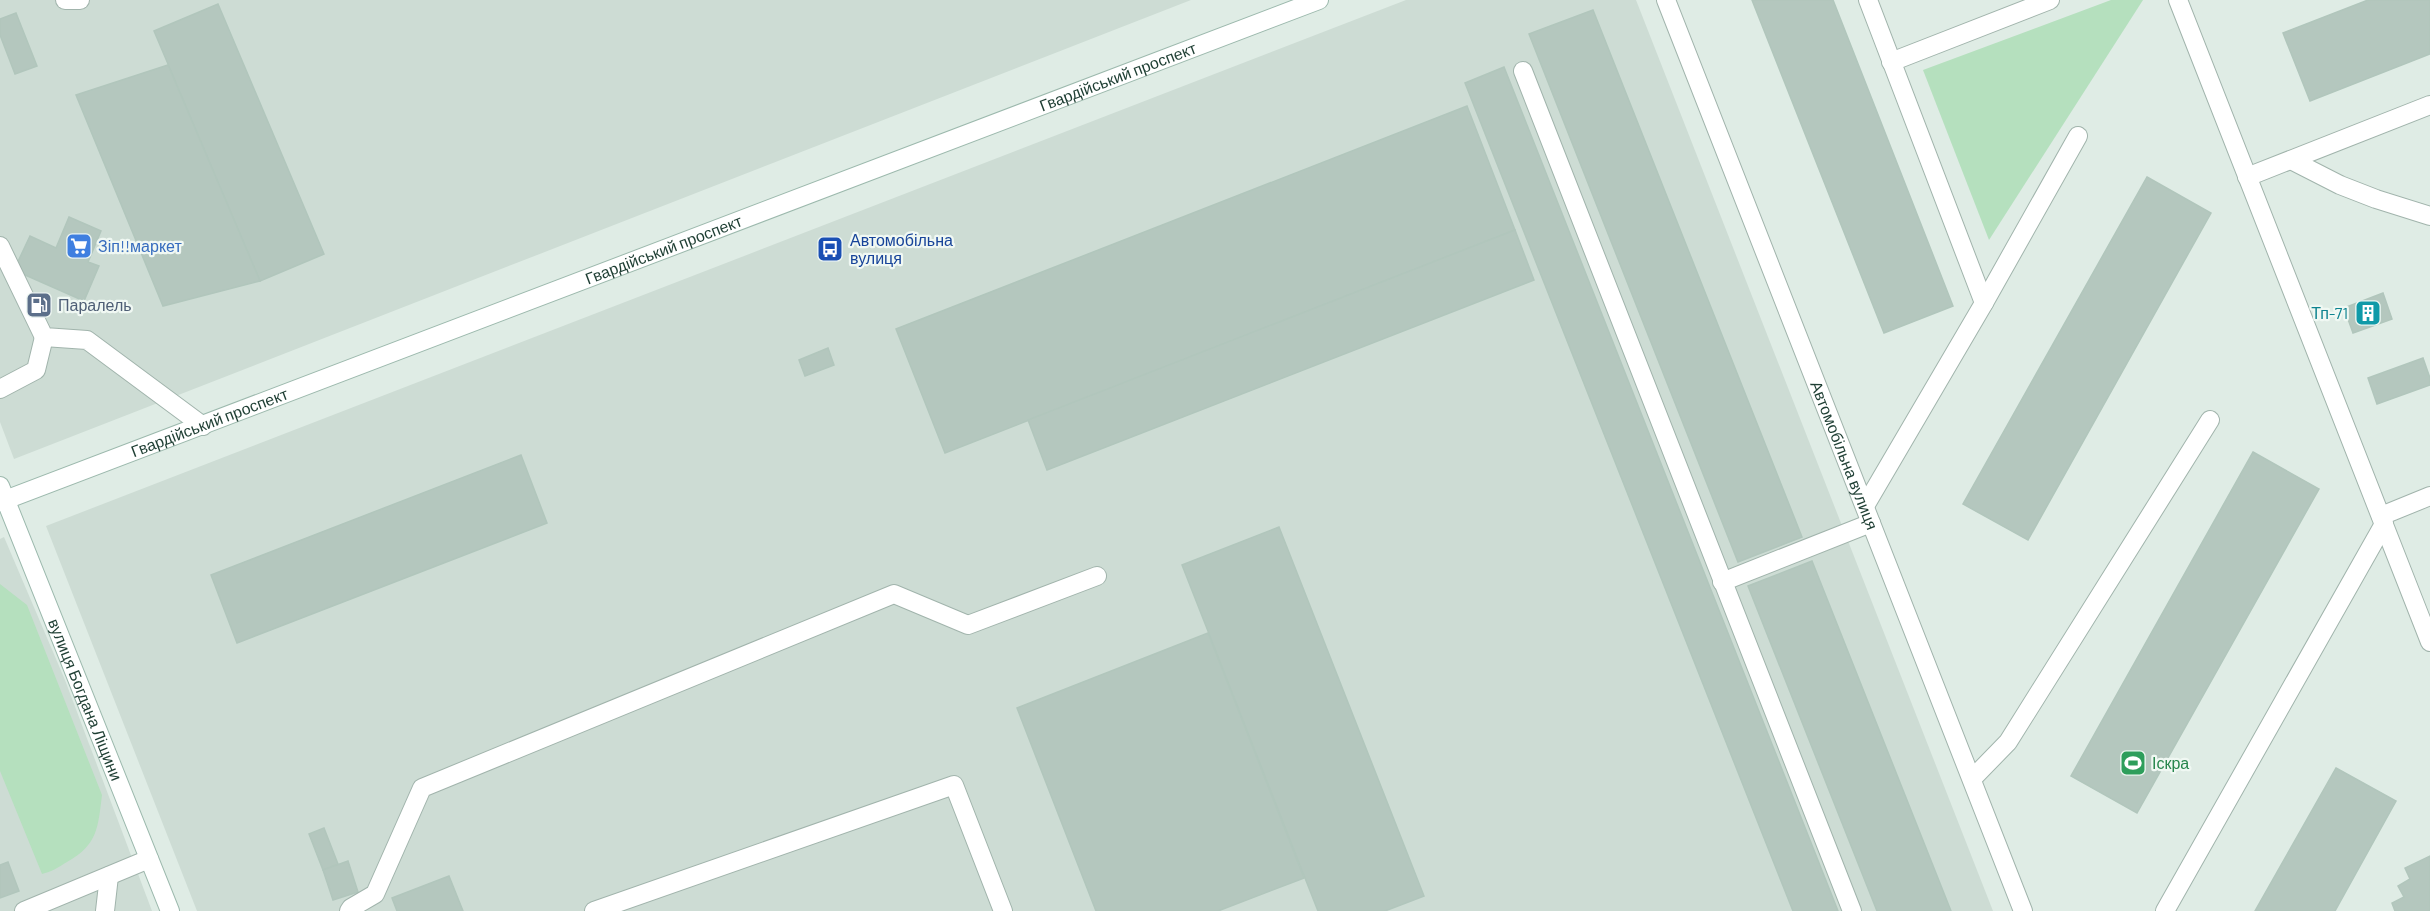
<svg xmlns="http://www.w3.org/2000/svg" width="2430" height="911" font-family="Barlow,sans-serif">
  <style>
    .built { fill: #cddcd4 }
    .green { fill: #b5e0be }
    .building { fill: #b4c7be; stroke: #b1c6bc; stroke-width: 1.5 }
    .lines { fill: none; stroke-linecap: round; stroke-linejoin: round }
    .lane-casing { stroke: #a1b4ac; stroke-width: 20 }
    .street-casing { stroke: #a1b4ac; stroke-width: 20 }
    .secondary-casing { stroke: #9cb9ad; stroke-width: 20 }
    .lane { stroke: #fff; stroke-width: 18 }
    .street { stroke: #fff; stroke-width: 18 }
    .secondary { stroke: #fff; stroke-width: 18 }
    .labels { text-anchor: middle; stroke-width: 4.5; stroke-linejoin: round; paint-order: stroke }
    .street-label { font-size: 16px; fill: #1e3e33; stroke: #f0f8f3 }
    .transit-label { font-size: 16px; fill: #164399; stroke: #f0f8f3; text-anchor: start }
    .shop-label { font-size: 16px; fill: #366cbe; stroke: #f0f8f3; text-anchor: start }
    .service-label { font-size: 16px; fill: #4e5e75; stroke: #f0f8f3; text-anchor: start }
    .culture-label { font-size: 16px; fill: #0d838f; stroke: #f0f8f3; text-anchor: end }
    .leisure-label { font-size: 16px; fill: #27864d; stroke: #f0f8f3; text-anchor: start }
  </style>
  <rect width="100%" height="100%" fill="#dfece5"/>
  <g class="built">
    <path d="M 0,0 L 1191,0 L 14,459 L 0,422 Z"/>
    <path d="M 1406,0 L 1636,0 L 1993,911 L 197,911 L 46,526 Z"/>
    <path d="M 4,537 L 65,680 L 152,911 L 0,911 L 0,539 Z"/>
  </g>
  <g class="green">
    <path d="M 2111,0 L 2143,0 L 1989,240 L 1923,70 Z"/>
    <path d="M 0,584 L 27,605 L 102,795 C 98,827 98,845 67,862 C 59,867 51,872 42,874 L 0,771 Z"/>
  </g>
  <g class="building">
    <path d="M 1752,0 L 1833,0 L 1953,306 L 1884,333 Z"/>
    <path d="M 2368,0 L 2430,0 L 2430,54 L 2310,101 L 2283,33 Z"/>
    <path d="M 218,4 L 324,254 L 260,281 L 154,31 Z"/>
    <path d="M 1593,10 L 1802,537 L 1738,562 L 1529,34 Z"/>
    <path d="M 16,13 L 37,66 L 15,74 L 0,35 L 0,19 Z"/>
    <path d="M 168,65 L 260,281 L 163,306 L 76,95 Z"/>
    <path d="M 1504,67 L 1838,911 L 1793,911 L 1465,83 Z"/>
    <path d="M 1467,106 L 1515,230 L 945,453 L 896,329 Z"/>
    <path d="M 2147,177 L 2211,213 L 2028,540 L 1963,504 Z"/>
    <path d="M 69,217 L 101,231 L 88,262 L 99,266 L 84,301 L 14,270 L 30,236 L 56,248 Z"/>
    <path d="M 1515,230 L 1534,280 L 1047,470 L 1028,420 Z"/>
    <path d="M 2383,293 L 2392,319 L 2353,333 L 2344,308 Z"/>
    <path d="M 828,348 L 834,365 L 805,376 L 799,360 Z"/>
    <path d="M 2423,358 L 2430,378 L 2430,385 L 2377,404 L 2368,378 Z"/>
    <path d="M 2253,452 L 2319,489 L 2137,813 L 2071,776 Z"/>
    <path d="M 521,455 L 547,523 L 237,643 L 211,575 Z"/>
    <path d="M 1279,527 L 1424,896 L 1385,911 L 1318,911 L 1182,565 Z"/>
    <path d="M 1812,561 L 1951,911 L 1877,911 L 1748,586 Z"/>
    <path d="M 1208,633 L 1304,878 L 1218,911 L 1096,911 L 1017,708 Z"/>
    <path d="M 2336,768 L 2396,801 L 2335,911 L 2255,911 Z"/>
    <path d="M 324,828 L 338,864 L 323,870 L 309,834 Z"/>
    <path d="M 2430,856 L 2430,911 L 2395,911 L 2392,903 L 2404,897 L 2398,886 L 2410,879 L 2405,868 Z"/>
    <path d="M 348,861 L 358,892 L 333,900 L 323,870 Z"/>
    <path d="M 8,862 L 19,891 L 0,898 L 0,865 Z"/>
    <path d="M 449,876 L 463,911 L 397,911 L 392,898 Z"/>
  </g>
  <g class="lines">
    <g class="lane-casing">
      <g id="lane">
        <path d="M 65,0 L 80,0"/>
        <path d="M 1868,0 L 1984,303"/>
        <path d="M 2178,0 L 2430,642"/>
        <path d="M 1891,62 L 2050,0"/>
        <path d="M 1523,71 L 1852,911"/>
        <path d="M 2291,160 L 2340,185 L 2376,199 L 2430,216"/>
        <path d="M 2247,177 L 2430,105"/>
        <path d="M 0,246 L 44,337 L 87,340 L 203,426"/>
        <path d="M 0,389 L 36,370 L 44,337"/>
        <path d="M 1865,506 L 1984,303 L 2078,136"/>
        <path d="M 2381,516 L 2430,496"/>
        <path d="M 1722,582 L 1871,523"/>
        <path d="M 1972,779 L 2008,742 L 2210,420"/>
        <path d="M 24,911 L 149,859"/>
        <path d="M 105,911 L 109,876"/>
        <path d="M 349,911 L 351,908 L 375,894 L 422,788 L 894,594 L 968,625 L 1097,576"/>
        <path d="M 594,911 L 954,785 L 1003,911"/>
        <path d="M 2165,911 L 2384,524"/>
      </g>
    </g>
    <g class="street-casing">
      <g id="street">
        <path id="s1" d="M 1666,0 L 2023,911"/>
      </g>
    </g>
    <g class="secondary-casing">
      <g id="secondary">
        <path id="s2" d="M 0,486 L 170,911"/>
        <path id="s3" d="M 0,502 L 1319,0"/>
      </g>
    </g>
    <use href="#lane" class="lane"/>
    <use href="#street" class="street"/>
    <use href="#secondary" class="secondary"/>
  </g>
  <defs>
    <g id="supermarket-square" transform="scale(1.35)"><rect x="-9" y="-9" width="18" height="18" rx="4" fill="#3f7fe0" stroke="#f0f8f3"/><path d="M-6-5.5h2.5l.6 2H6L4.5 2H-2.5L-4.4-4H-6ZM-1.5 3.2a1.3 1.3 0 1 0 .1 0ZM3 3.2a1.3 1.3 0 1 0 .1 0Z" fill="#fff"/></g>
    <g id="bus-square" transform="scale(1.35)"><rect x="-9" y="-9" width="18" height="18" rx="4" fill="#1a4fb4" stroke="#f0f8f3"/><path d="M-5-6H5V4H4V6H2V4H-2V6H-4V4H-5ZM-3.5-4V0h7V-4ZM-3.5 1.2v1.5H-2V1.2ZM2 1.2v1.5H3.5V1.2Z" fill="#fff"/></g>
    <g id="fuel-square" transform="scale(1.35)"><rect x="-9" y="-9" width="18" height="18" rx="4" fill="#5c6f8a" stroke="#f0f8f3"/><path d="M-5.5-6h7V0h2V4h1.3V-2.5L3-4.5l.8-.8L6-3V5H2.5V1h-1V6h-7ZM-4.2-4.7v3.2H.2V-4.7Z" fill="#fff"/></g>
    <g id="building-square" transform="scale(1.35)"><rect x="-9" y="-9" width="18" height="18" rx="4" fill="#0f9aa8" stroke="#f0f8f3"/><path d="M-4-6H4V6H1V3H-1V6H-4ZM-2.5-4.3h1.7v1.8h-1.7ZM.8-4.3h1.7v1.8H.8ZM-2.5-1h1.7V.8h-1.7ZM.8-1h1.7V.8H.8Z" fill="#fff"/></g>
    <g id="stadium-square" transform="scale(1.35)"><rect x="-9" y="-9" width="18" height="18" rx="4" fill="#2e9e5b" stroke="#f0f8f3"/><path d="M0-5a6.5 5 0 1 0 0 10a6.5 5 0 1 0 0-10ZM-3.5-1.8h7v3.6h-7Z" fill="#fff"/></g>
  </defs>
  <g fill-rule="evenodd">
    <use href="#supermarket-square" x="79" y="246"/>
    <use href="#bus-square" x="830" y="249"/>
    <use href="#fuel-square" x="39" y="305"/>
    <use href="#building-square" x="2368" y="313"/>
    <use href="#stadium-square" x="2133" y="763"/>
  </g>
  <g class="labels">
    <g class="street-label">
      <text dy="6" stroke="none"><textPath href="#s3" startOffset="1196">Гвардійський проспект</textPath></text>
      <text dy="6" stroke="none"><textPath href="#s3" startOffset="710">Гвардійський проспект</textPath></text>
      <text dy="6" stroke="none"><textPath href="#s3" startOffset="224">Гвардійський проспект</textPath></text>
      <text dy="6" stroke="none"><textPath href="#s1" startOffset="489">Автомобільна вулиця</textPath></text>
      <text dy="6" stroke="none"><textPath href="#s2" startOffset="230">вулиця Богдана Ліщини</textPath></text>
    </g>
    <g class="transit-label">
      <text x="850" y="246">Автомобільна<tspan x="850" dy="18">вулиця</tspan></text>
    </g>
    <g class="shop-label">
      <text x="98" y="252">Зіп!!маркет</text>
    </g>
    <g class="service-label">
      <text x="58" y="311">Паралель</text>
    </g>
    <g class="culture-label">
      <text x="2348" y="319">Тп-71</text>
    </g>
    <g class="leisure-label">
      <text x="2152" y="769">Іскра</text>
    </g>
  </g>
</svg>
